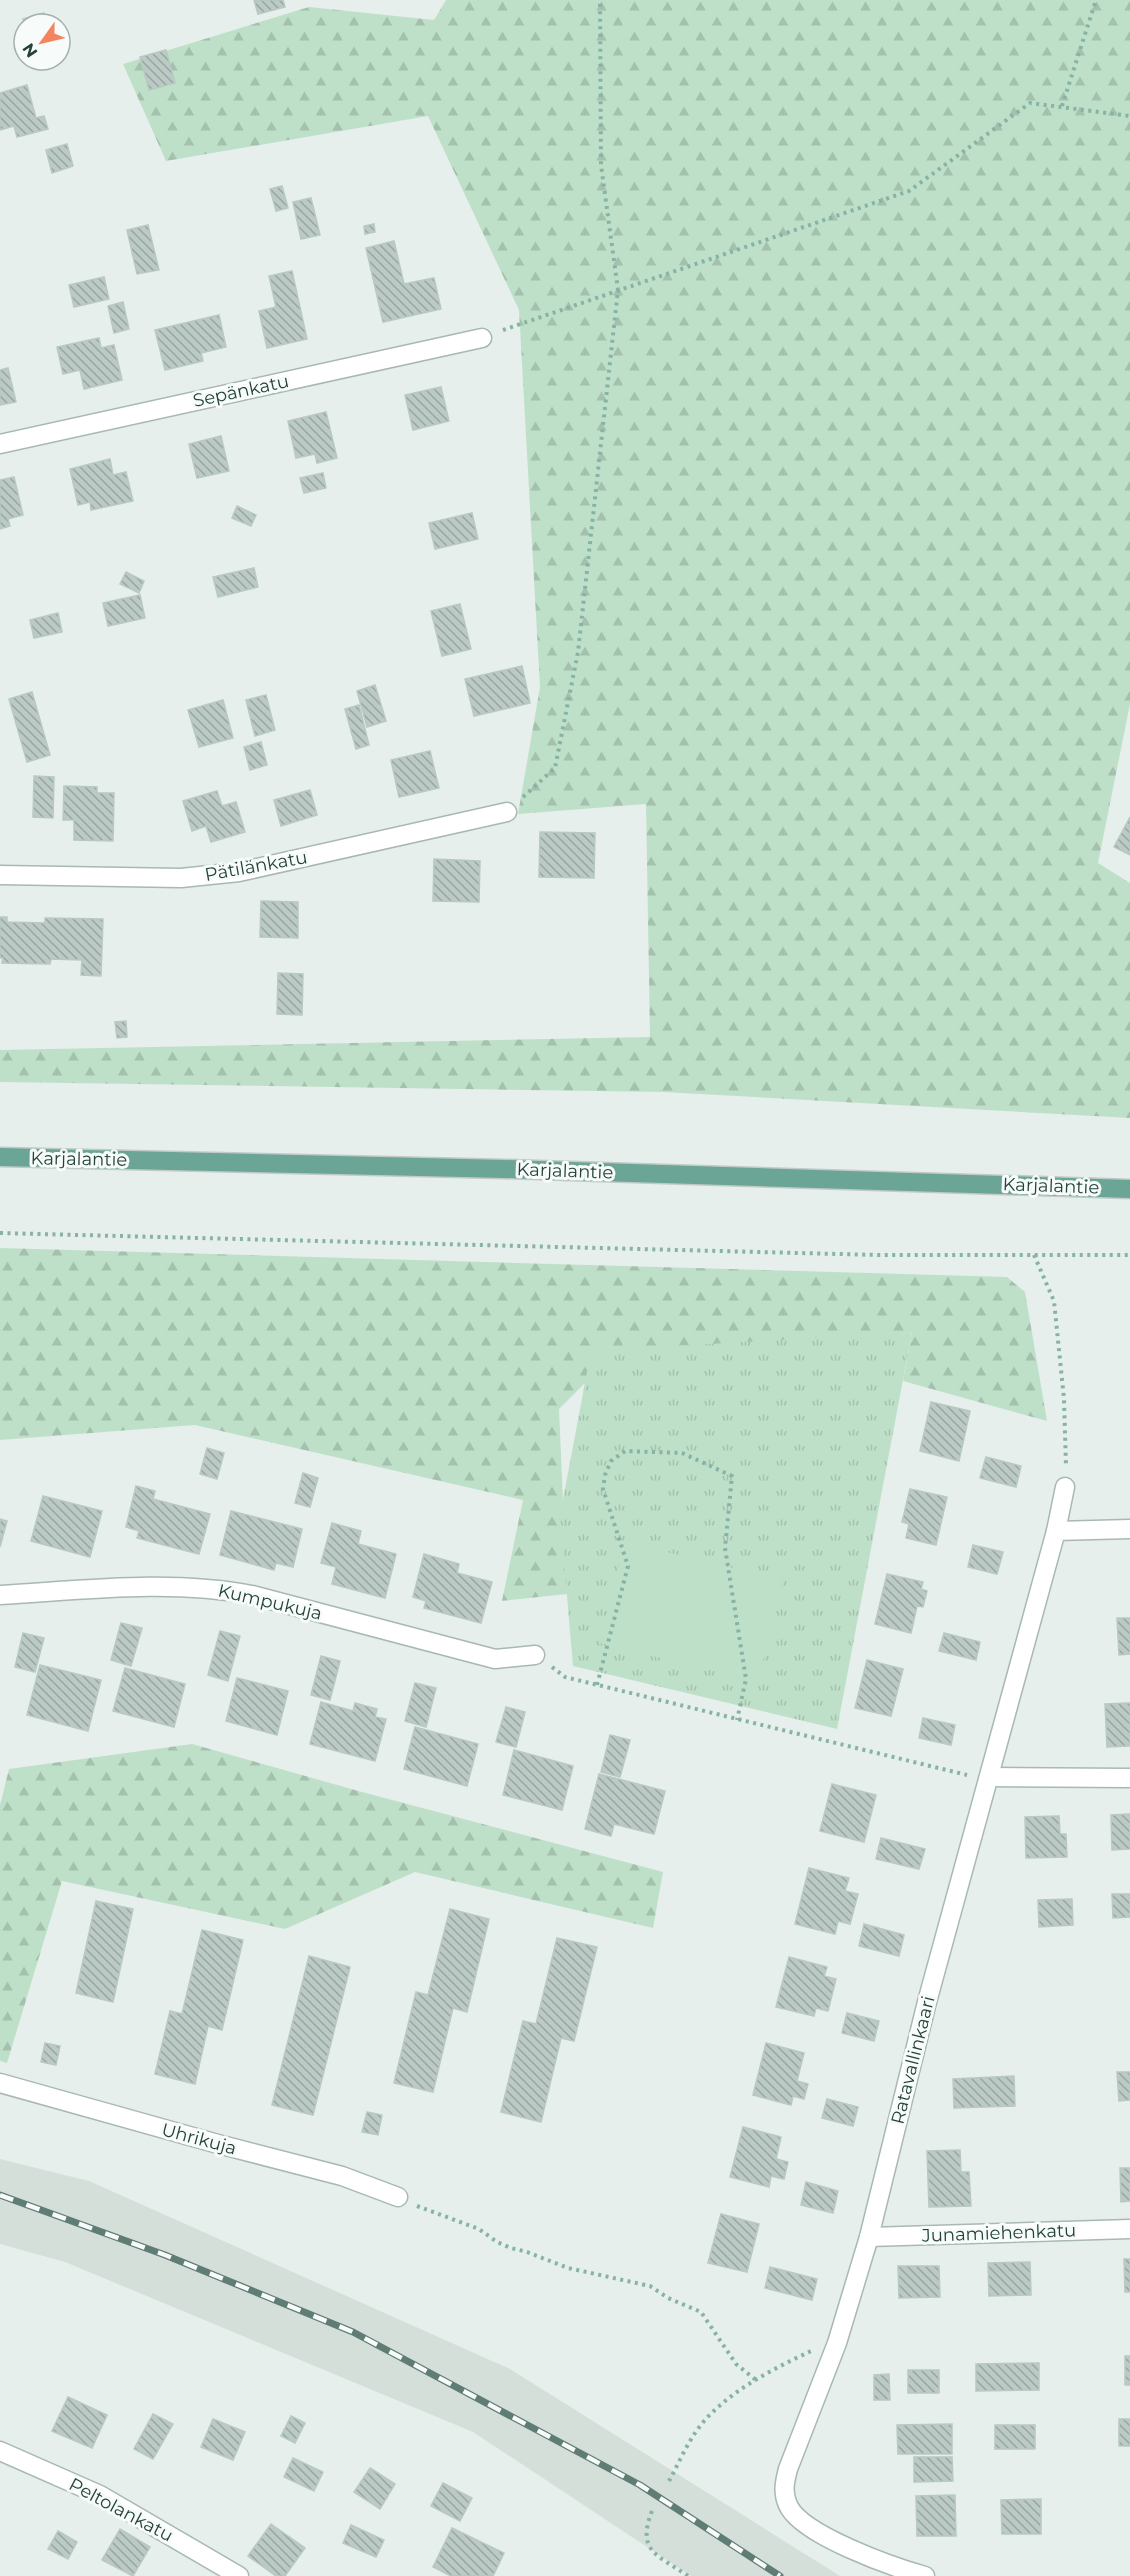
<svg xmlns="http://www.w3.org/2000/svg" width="1130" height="2576" font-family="Montserrat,sans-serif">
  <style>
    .built { fill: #d4dfda }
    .forest { fill: url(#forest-firs) }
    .park { fill: url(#park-tufts) }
    .garden { fill: #bfe0c8 }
    .building { fill: url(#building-back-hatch); stroke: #b8c9c2; stroke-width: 1.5 }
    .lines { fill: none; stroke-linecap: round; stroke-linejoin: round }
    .minor-casing { stroke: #a8b8b2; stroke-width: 21 }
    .major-casing { stroke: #c2cac8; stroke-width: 21 }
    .path { stroke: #86b3a5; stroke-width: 4; stroke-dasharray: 3 4.5; stroke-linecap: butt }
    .minor { stroke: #fff; stroke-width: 18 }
    .major { stroke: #6aa596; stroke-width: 18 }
    .rail-casing { stroke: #5f7d75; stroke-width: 7 }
    .rail { stroke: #f7fbf9; stroke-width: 4.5; stroke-dasharray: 14; stroke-linecap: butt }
    .labels { text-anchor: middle; stroke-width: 6; stroke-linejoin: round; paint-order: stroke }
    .street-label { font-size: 18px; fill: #24423a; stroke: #f7fbf9 }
  </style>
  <defs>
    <pattern id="forest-firs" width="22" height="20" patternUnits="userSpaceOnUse" patternTransform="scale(1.5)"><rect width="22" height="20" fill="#bfe0c8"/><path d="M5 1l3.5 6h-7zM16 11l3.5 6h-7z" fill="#a4c1ad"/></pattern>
    <pattern id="park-tufts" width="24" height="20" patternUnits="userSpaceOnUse" patternTransform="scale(1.5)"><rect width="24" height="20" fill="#bfe0c8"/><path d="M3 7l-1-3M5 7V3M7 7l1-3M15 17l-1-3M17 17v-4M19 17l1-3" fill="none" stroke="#a4c1ad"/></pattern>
    <pattern id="building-back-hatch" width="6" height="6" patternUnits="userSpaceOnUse" patternTransform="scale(1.5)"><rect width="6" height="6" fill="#bbcac4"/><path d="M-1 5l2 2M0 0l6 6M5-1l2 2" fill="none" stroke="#98a6a0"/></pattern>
  </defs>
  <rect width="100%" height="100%" fill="#e6efeb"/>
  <path class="built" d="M 0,2159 L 89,2181 L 510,2369 L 840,2576 L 691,2576 L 473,2432 L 65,2262 L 0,2244 Z"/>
  <g class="forest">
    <path d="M 446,0 L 1130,0 L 1130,704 L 1098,863 L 1130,883 L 1130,1118 L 664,1092 L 0,1082 L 0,1050 L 650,1037 L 646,804 L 518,814 L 540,687 L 519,310 L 428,116 L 166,161 L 123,64 L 309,7 L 434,20 Z"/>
    <path d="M 0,1248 L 1007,1277 L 1025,1292 L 1047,1421 L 903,1381 L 912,1332 L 609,1359 L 559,1409 L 567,1594 L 502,1601 L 523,1500 L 195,1425 L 0,1440 Z"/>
    <path d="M 192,1744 L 362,1792 L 663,1872 L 653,1928 L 415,1872 L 285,1929 L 62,1881 L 7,2063 L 0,2061 L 0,1805 L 9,1769 Z"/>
  </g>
  <path class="park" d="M 912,1332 L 837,1729 L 573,1666 L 560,1515 L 591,1351 Z"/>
  <path class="garden" d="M 625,1542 L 783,1580 L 758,1682 L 600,1643 Z"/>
  <g class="building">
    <path d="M 254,0 L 283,0 L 285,7 L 258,14 Z"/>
    <path d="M 44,13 L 47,24 L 25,24 L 23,19 Z"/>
    <path d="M 166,50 L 175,83 L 149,90 L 140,57 Z"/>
    <path d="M 27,85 L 36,118 L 44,116 L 48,129 L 17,137 L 14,126 L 0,130 L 0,93 Z"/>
    <path d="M 67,144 L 73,166 L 52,173 L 46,150 Z"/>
    <path d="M 282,186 L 288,208 L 276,211 L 270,189 Z"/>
    <path d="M 311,198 L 320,235 L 301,239 L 293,202 Z"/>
    <path d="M 374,224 L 375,232 L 365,234 L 364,226 Z"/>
    <path d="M 148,225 L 159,270 L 137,274 L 127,230 Z"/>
    <path d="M 394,241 L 404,284 L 434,278 L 441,309 L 383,322 L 366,248 Z"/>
    <path d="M 292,271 L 307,339 L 267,348 L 259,311 L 276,307 L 269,276 Z"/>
    <path d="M 104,277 L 109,299 L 74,307 L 69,285 Z"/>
    <path d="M 123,302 L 129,329 L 114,333 L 108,306 Z"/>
    <path d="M 219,315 L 226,347 L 201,353 L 203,361 L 165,370 L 155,330 Z"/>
    <path d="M 99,338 L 101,348 L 114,345 L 122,380 L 84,389 L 80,370 L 63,374 L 57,347 Z"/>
    <path d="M 8,368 L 16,402 L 0,405 L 0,370 Z"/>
    <path d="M 441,387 L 449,421 L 413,430 L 405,395 Z"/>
    <path d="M 326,412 L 337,458 L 317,463 L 315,454 L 296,458 L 288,421 Z"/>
    <path d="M 221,436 L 229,471 L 197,478 L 189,444 Z"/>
    <path d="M 110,459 L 113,475 L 126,472 L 133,501 L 91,510 L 90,502 L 78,505 L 70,469 Z"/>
    <path d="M 323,473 L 326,488 L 304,493 L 300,478 Z"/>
    <path d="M 14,477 L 23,515 L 8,519 L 10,526 L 0,529 L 0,480 Z"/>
    <path d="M 237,506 L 256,515 L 251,526 L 232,518 Z"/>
    <path d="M 472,513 L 478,539 L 435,549 L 429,523 Z"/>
    <path d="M 254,568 L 258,587 L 218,597 L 213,577 Z"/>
    <path d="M 126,572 L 144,581 L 139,593 L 120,584 Z"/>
    <path d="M 140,595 L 145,618 L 108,626 L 103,603 Z"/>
    <path d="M 460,604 L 471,649 L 442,656 L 431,611 Z"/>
    <path d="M 58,613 L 62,632 L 34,638 L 30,620 Z"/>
    <path d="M 522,666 L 530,703 L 474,716 L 465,679 Z"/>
    <path d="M 375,685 L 386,721 L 367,727 L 357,691 Z"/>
    <path d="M 32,692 L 50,755 L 27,762 L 9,699 Z"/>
    <path d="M 266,695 L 275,730 L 255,736 L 246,700 Z"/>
    <path d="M 223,700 L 233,738 L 199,747 L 188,710 Z"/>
    <path d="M 359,705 L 369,745 L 356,749 L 345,709 Z"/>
    <path d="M 261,742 L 267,765 L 250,770 L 244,747 Z"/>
    <path d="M 430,751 L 439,788 L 399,797 L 391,760 Z"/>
    <path d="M 34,776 L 54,777 L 53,818 L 33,817 Z"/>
    <path d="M 64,786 L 97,787 L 97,793 L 114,793 L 113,841 L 74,840 L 74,820 L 63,820 Z"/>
    <path d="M 310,790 L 317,815 L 281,826 L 274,800 Z"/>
    <path d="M 217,791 L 222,806 L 236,802 L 245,832 L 211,842 L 206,826 L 192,831 L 183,801 Z"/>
    <path d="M 1130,817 L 1130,855 L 1114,847 Z"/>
    <path d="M 540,832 L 595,833 L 594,878 L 539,877 Z"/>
    <path d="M 434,859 L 480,861 L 479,902 L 433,901 Z"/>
    <path d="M 261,901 L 298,902 L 298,938 L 260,937 Z"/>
    <path d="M 0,917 L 7,917 L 7,922 L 45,923 L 45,918 L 103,919 L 101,976 L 81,975 L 82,960 L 51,959 L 50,964 L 2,963 L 3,958 L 0,958 Z"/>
    <path d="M 278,973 L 303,974 L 302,1015 L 277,1014 Z"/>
    <path d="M 126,1021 L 127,1037 L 117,1038 L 115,1022 Z"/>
    <path d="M 931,1402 L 970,1411 L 959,1461 L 920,1451 Z"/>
    <path d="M 207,1448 L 224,1453 L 217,1479 L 200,1474 Z"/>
    <path d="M 986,1457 L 1021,1466 L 1016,1487 L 980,1478 Z"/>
    <path d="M 303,1473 L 318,1478 L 310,1507 L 295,1503 Z"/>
    <path d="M 136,1486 L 155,1491 L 153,1499 L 210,1514 L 199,1554 L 137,1538 L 139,1531 L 126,1527 Z"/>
    <path d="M 910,1489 L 947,1497 L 936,1545 L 906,1538 L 909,1524 L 902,1522 Z"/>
    <path d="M 43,1496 L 102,1511 L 90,1557 L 31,1541 Z"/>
    <path d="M 231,1511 L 302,1529 L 293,1567 L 276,1563 L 274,1570 L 220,1555 Z"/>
    <path d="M 0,1519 L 7,1521 L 0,1547 Z"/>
    <path d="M 332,1523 L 361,1531 L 358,1544 L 396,1554 L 385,1598 L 332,1584 L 336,1567 L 321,1563 Z"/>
    <path d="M 973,1545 L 1003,1552 L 997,1574 L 968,1567 Z"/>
    <path d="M 424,1554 L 459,1564 L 457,1573 L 492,1582 L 481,1623 L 424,1608 L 426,1601 L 413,1597 Z"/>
    <path d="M 887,1574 L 923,1582 L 921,1589 L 927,1591 L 923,1607 L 917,1606 L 911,1633 L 875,1624 Z"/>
    <path d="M 1117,1618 L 1130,1618 L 1130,1654 L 1119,1655 Z"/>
    <path d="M 121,1623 L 142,1628 L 131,1666 L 111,1660 Z"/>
    <path d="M 220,1631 L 240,1636 L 228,1681 L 208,1675 Z"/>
    <path d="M 23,1633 L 44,1638 L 35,1672 L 15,1667 Z"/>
    <path d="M 944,1633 L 980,1642 L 976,1660 L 939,1651 Z"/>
    <path d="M 321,1656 L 340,1661 L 330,1700 L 311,1695 Z"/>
    <path d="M 867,1660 L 903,1669 L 891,1716 L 855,1708 Z"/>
    <path d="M 40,1665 L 101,1680 L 88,1731 L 27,1715 Z"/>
    <path d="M 125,1668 L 185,1684 L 174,1727 L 113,1711 Z"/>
    <path d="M 237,1678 L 288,1691 L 277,1735 L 226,1721 Z"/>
    <path d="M 415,1683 L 436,1688 L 426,1727 L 405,1721 Z"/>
    <path d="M 321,1702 L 353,1711 L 355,1703 L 377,1709 L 375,1717 L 386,1719 L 375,1761 L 310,1744 Z"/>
    <path d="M 1130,1703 L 1130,1746 L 1107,1747 L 1105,1704 Z"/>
    <path d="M 506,1707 L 525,1712 L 516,1747 L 496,1742 Z"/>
    <path d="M 923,1718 L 955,1725 L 951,1745 L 919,1738 Z"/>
    <path d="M 415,1727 L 478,1744 L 467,1786 L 404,1769 Z"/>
    <path d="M 610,1735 L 630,1740 L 620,1777 L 601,1772 Z"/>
    <path d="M 514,1750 L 573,1766 L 562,1810 L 503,1795 Z"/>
    <path d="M 599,1774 L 665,1791 L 654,1834 L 614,1824 L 611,1836 L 585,1829 Z"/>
    <path d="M 832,1784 L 876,1795 L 864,1842 L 820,1831 Z"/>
    <path d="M 1130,1814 L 1130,1849 L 1112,1850 L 1111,1815 Z"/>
    <path d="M 1059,1816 L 1060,1834 L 1066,1834 L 1067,1857 L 1026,1858 L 1025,1817 Z"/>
    <path d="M 881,1838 L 925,1849 L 919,1869 L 876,1859 Z"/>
    <path d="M 809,1868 L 849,1878 L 845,1891 L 858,1894 L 850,1924 L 838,1921 L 835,1934 L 795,1924 Z"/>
    <path d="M 1112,1894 L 1130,1894 L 1130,1917 L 1113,1918 Z"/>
    <path d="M 1072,1899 L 1073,1925 L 1039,1927 L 1038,1900 Z"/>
    <path d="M 96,1901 L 133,1909 L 113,2002 L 76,1993 Z"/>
    <path d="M 450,1909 L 489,1919 L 467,2012 L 453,2008 L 433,2092 L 394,2083 L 416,1992 L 428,1995 Z"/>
    <path d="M 864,1924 L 904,1935 L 899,1956 L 859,1946 Z"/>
    <path d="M 202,1930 L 243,1940 L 222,2030 L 208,2026 L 195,2084 L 155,2074 L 170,2011 L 182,2014 Z"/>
    <path d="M 557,1938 L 597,1947 L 574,2041 L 561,2038 L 541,2122 L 501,2112 L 523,2021 L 536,2024 Z"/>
    <path d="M 309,1956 L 350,1967 L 313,2115 L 272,2105 Z"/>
    <path d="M 789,1957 L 827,1967 L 824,1976 L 836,1979 L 828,2011 L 816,2008 L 814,2016 L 776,2007 Z"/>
    <path d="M 847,2013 L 879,2021 L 874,2041 L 842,2033 Z"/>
    <path d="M 45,2043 L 60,2046 L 56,2065 L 41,2062 Z"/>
    <path d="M 766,2043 L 804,2053 L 797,2081 L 808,2084 L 804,2099 L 793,2096 L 791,2105 L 753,2095 Z"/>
    <path d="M 1117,2072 L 1130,2072 L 1130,2100 L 1119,2101 Z"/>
    <path d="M 1014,2076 L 1015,2106 L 954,2108 L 953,2079 Z"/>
    <path d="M 827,2099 L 858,2107 L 853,2126 L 822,2118 Z"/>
    <path d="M 367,2112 L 382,2115 L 378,2135 L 362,2132 Z"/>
    <path d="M 743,2127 L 781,2137 L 776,2159 L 788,2162 L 784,2179 L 771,2176 L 769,2187 L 730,2177 Z"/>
    <path d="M 960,2150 L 961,2172 L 969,2172 L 971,2206 L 929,2207 L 927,2151 Z"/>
    <path d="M 1120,2168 L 1130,2168 L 1130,2201 L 1121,2202 Z"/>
    <path d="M 806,2182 L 838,2191 L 833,2213 L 801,2205 Z"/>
    <path d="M 721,2214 L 759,2224 L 747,2272 L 708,2263 Z"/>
    <path d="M 1124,2259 L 1130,2259 L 1130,2292 L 1125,2292 Z"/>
    <path d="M 1030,2262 L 1031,2295 L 989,2296 L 988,2263 Z"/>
    <path d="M 898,2266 L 939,2266 L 940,2297 L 899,2298 Z"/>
    <path d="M 770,2267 L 817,2279 L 812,2300 L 765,2288 Z"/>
    <rect x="1125" y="2356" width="5" height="29"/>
    <path d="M 1039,2363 L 1039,2390 L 976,2391 L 976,2364 Z"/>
    <rect x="908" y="2370" width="31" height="23"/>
    <path d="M 889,2374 L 890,2400 L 874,2400 L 874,2375 Z"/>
    <path d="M 68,2397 L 107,2415 L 92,2448 L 52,2431 Z"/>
    <path d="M 153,2414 L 173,2424 L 153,2459 L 134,2449 Z"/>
    <path d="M 291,2416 L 305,2423 L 295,2443 L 281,2436 Z"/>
    <path d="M 213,2419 L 245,2432 L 233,2460 L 201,2447 Z"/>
    <rect x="1119" y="2419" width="11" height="27"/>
    <path d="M 952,2424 L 952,2454 L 898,2454 L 897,2425 Z"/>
    <rect x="995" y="2425" width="40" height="24"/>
    <path d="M 914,2457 L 952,2457 L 953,2481 L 914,2482 Z"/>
    <path d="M 293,2458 L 323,2472 L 314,2491 L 284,2477 Z"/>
    <path d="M 370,2468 L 395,2484 L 380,2509 L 354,2492 Z"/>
    <path d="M 443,2483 L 472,2498 L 460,2521 L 431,2506 Z"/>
    <path d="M 955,2495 L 956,2536 L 917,2536 L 916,2496 Z"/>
    <path d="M 1041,2499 L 1041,2534 L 1002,2534 L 1001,2500 Z"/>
    <path d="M 271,2524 L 305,2548 L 285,2576 L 276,2576 L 248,2556 Z"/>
    <path d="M 351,2525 L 384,2540 L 376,2557 L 343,2543 Z"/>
    <path d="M 452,2528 L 504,2553 L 493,2576 L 451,2576 L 433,2567 Z"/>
    <path d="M 120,2529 L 150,2547 L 133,2576 L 102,2560 Z"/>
    <path d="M 58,2531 L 77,2542 L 68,2559 L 48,2549 Z"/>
  </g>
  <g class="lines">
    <g class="minor-casing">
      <g id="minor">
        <path d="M 0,444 L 482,338"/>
        <path d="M 0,875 L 181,878 L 239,872 L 507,812"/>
        <path d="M 1056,1531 L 1065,1487"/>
        <path d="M 0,1595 C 84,1590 170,1579 252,1595 L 495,1659 L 535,1655"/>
        <path d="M 989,1777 L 1130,1778"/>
        <path d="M 0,2083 L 218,2144 L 342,2176 L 398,2197"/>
        <path d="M 869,2237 L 1130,2229"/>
        <path d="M 0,2451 L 100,2495 L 239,2576"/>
        <path d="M 925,2576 C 893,2567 801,2535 788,2505 C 782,2492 785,2481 788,2469 L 837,2343 L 869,2237 L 927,2002 L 1056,1531 L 1130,1529"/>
      </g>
    </g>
    <g class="major-casing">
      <path id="major" d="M 0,1157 L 505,1169 L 1130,1189"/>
    </g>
    <g class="path">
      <path d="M 1062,106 L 1096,0"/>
      <path d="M 503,330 L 909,191 L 1030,103 L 1130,116"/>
      <path d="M 523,797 L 555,768 L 578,652 L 618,290 L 601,165 L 600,0"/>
      <path d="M 0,1233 L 878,1255 L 1130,1255"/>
      <path d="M 1034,1255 L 1054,1301 L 1064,1399 L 1066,1466"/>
      <path d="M 552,1667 L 565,1677 L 967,1775"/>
      <path d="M 597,1685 L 628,1566 L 603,1489 L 605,1475 L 611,1461 L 625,1451 L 682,1453 L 732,1476 L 725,1548 L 746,1679 L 737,1720"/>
      <path d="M 417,2206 L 479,2229 L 497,2242 L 511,2248 L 527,2252 L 568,2268 L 650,2286 L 668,2298 L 701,2312 L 736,2364 L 756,2380"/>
      <path d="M 669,2481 C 680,2461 689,2438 705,2420 C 733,2389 773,2369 811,2351"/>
      <path d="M 652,2511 C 636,2552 658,2555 688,2576"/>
    </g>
    <use href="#minor" class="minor"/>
    <use href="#major" class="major"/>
    <g class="rail-casing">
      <path id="rail" d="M 0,2195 L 165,2255 L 353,2332 L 640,2485 L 780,2576"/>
    </g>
    <use href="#rail" class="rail"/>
  </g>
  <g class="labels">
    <g class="street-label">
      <text transform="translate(241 391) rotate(-12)" y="6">Sepänkatu</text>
      <text transform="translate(256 866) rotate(-10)" y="6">Pätilänkatu</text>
      <text transform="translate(79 1159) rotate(1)" y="6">Karjalantie</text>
      <text transform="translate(565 1171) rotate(2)" y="6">Karjalantie</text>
      <text transform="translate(1051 1186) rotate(2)" y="6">Karjalantie</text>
      <text transform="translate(270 1602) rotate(13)" y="6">Kumpukuja</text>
      <text transform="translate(913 2060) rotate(-76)" y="6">Ratavallinkaari</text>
      <text transform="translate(199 2139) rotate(15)" y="6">Uhrikuja</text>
      <text transform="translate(999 2233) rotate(-2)" y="6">Junamiehenkatu</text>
      <text transform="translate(121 2510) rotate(28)" y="6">Peltolankatu</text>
    </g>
  </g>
  <g transform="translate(42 42) rotate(236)"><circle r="28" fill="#f7fbf9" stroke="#a3b1ad" stroke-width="1.5"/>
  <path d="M0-4.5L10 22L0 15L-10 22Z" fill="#f4845f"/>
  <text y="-9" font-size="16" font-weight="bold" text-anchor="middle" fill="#24423a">N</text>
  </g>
</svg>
